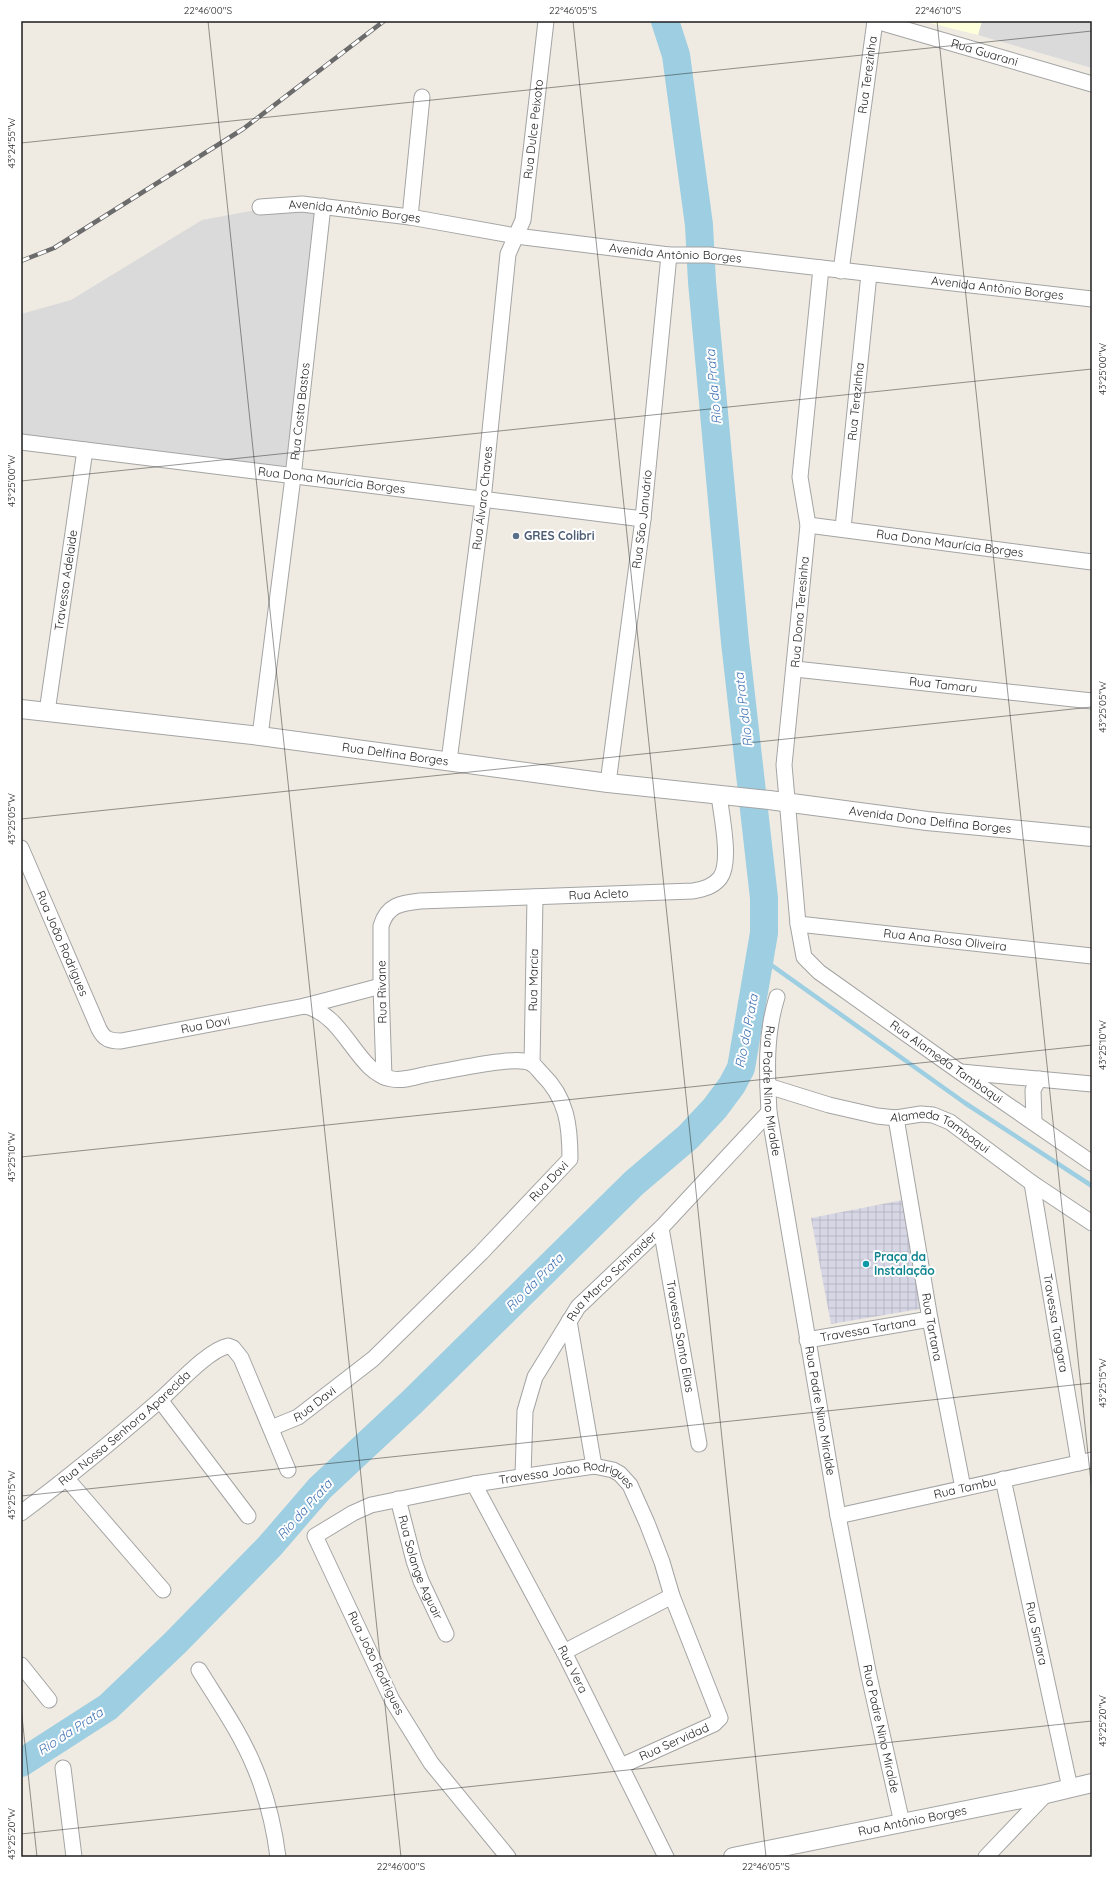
<svg xmlns="http://www.w3.org/2000/svg" width="1113" height="1878" font-family="Quicksand,sans-serif">
  <style>
    .residential { fill: #dbdada }
    .education { fill: #fdffdb }
    .plaza { fill: url(#plaza-grid) }
    .lines { fill: none; stroke-linecap: round; stroke-linejoin: round }
    .stream { stroke: #9dcee1; stroke-width: 4.5 }
    .river { stroke: #9dcee1; stroke-width: 28 }
    .minor-casing { stroke: #a4a4a4; stroke-width: 17 }
    .tertiary-casing { stroke: #a4a4a4; stroke-width: 20 }
    .minor { stroke: #fff; stroke-width: 15 }
    .tertiary { stroke: #fff; stroke-width: 18 }
    .rail-casing { stroke: #6b6b6b; stroke-width: 4.5 }
    .rail { stroke: #fff; stroke-width: 3; stroke-dasharray: 9; stroke-linecap: butt }
    .ticks { fill: none; stroke: #1d1d1d; stroke-width: 1; stroke-opacity: 0.45 }
    .service-dot { fill: #5c6f8a; stroke: #fff; stroke-width: 1.5 }
    .culture-dot { fill: #0f9aa8; stroke: #fff; stroke-width: 1.5 }
    .labels { text-anchor: middle; stroke-width: 4; stroke-linejoin: round; paint-order: stroke }
    .street-label { font-size: 12px; fill: #1d1d1d; stroke: #fff }
    .service-label { font-size: 12px; font-weight: bold; fill: #4e5e75; stroke: #fff; text-anchor: start }
    .culture-label { font-size: 12px; font-weight: bold; fill: #0d838f; stroke: #fff; text-anchor: start }
    .water-label { font-size: 13px; font-style: italic; fill: #4174b5; stroke: #fff }
    .neatline { fill: none; stroke: #1d1d1d; stroke-width: 1.5 }
    .ticks-label { font-size: 10px; text-anchor: middle; fill: #1d1d1d }
  </style>
  <defs>
    <pattern id="plaza-grid" width="8" height="8" patternUnits="userSpaceOnUse"><rect width="8" height="8" fill="#d7d6e5"/><path d="M0 4h8M4 0v8" fill="none" stroke="#b8b7c4"/></pattern>
  </defs>
  <rect width="100%" height="100%" fill="#efebe2"/>
  <g class="residential">
    <path d="M 982,21 L 1092,21 L 1092,68 L 978,35 Z"/>
    <path d="M 304,201 L 323,214 L 290,469 L 21,435 L 21,314 L 71,300 L 202,220 Z"/>
  </g>
  <path class="education" d="M 922,21 L 982,21 L 978,35 Z"/>
  <path class="plaza" d="M 903,1200 L 920,1309 L 831,1324 L 811,1218 Z"/>
  <g class="lines">
    <path class="stream" d="M 760,957 L 965,1103 L 1092,1186"/>
    <path class="river" d="M 21,1763 L 108,1707 L 175,1643 L 269,1547 L 320,1488 L 412,1402 L 634,1183 L 688,1137 L 715,1108 L 732,1085 L 741,1068 L 764,933 L 764,898 L 735,642 L 702,282 L 699,225 L 676,55 L 665,21"/>
    <g class="minor-casing">
      <g id="minor">
        <path id="s1" d="M 876,21 L 1092,84"/>
        <path id="s2" d="M 260,207 L 302,204 L 410,217 L 516,236 L 669,255 L 709,255 L 1092,299"/>
        <path d="M 410,217 L 422,97"/>
        <path id="s3" d="M 821,268 L 800,477 L 808,525 L 784,765 L 798,924 L 804,957 L 819,972 L 960,1072 L 1092,1163"/>
        <path id="s4" d="M 841,271 L 875,21"/>
        <path id="s5" d="M 21,442 L 643,519"/>
        <path id="s6" d="M 808,525 L 1092,562"/>
        <path id="s7" d="M 843,528 L 869,274"/>
        <path id="s8" d="M 795,669 L 1092,701"/>
        <path id="s9" d="M 47,712 L 85,450"/>
        <path id="s10" d="M 260,736 L 293,477 L 323,206"/>
        <path id="s11" d="M 449,761 L 483,500 L 508,254 L 523,220 L 546,21"/>
        <path id="s12" d="M 608,783 L 643,519 L 669,255"/>
        <path id="s13" d="M 21,848 L 99,1029 C 104,1039 109,1041 121,1041 L 305,1006 L 381,986"/>
        <path id="s14" d="M 798,924 L 1092,956"/>
        <path id="s15" d="M 777,997 C 765,1035 767,1073 769,1112 L 838,1516 L 869,1676 L 902,1823"/>
        <path id="s16" d="M 532,1064 L 535,897"/>
        <path d="M 961,1072 L 1092,1084"/>
        <path id="s17" d="M 384,1077 L 381,986 L 381,926 C 387,905 401,903 420,901 L 693,891 C 703,889 713,887 720,878 C 732,862 721,814 719,795"/>
        <path id="s18" d="M 768,1086 L 829,1105 L 877,1116 L 896,1118 L 921,1114 L 933,1115 L 950,1122 L 1032,1183 L 1092,1223"/>
        <path id="s19" d="M 896,1118 L 930,1319 L 963,1488"/>
        <path d="M 1034,1122 L 1033,1090 L 1039,1079"/>
        <path id="s20" d="M 1032,1183 L 1079,1463"/>
        <path id="s21" d="M 661,1228 L 699,1444"/>
        <path d="M 569,1321 L 594,1466"/>
        <path id="s22" d="M 807,1340 L 930,1319"/>
        <path d="M 160,1400 L 248,1516"/>
        <path id="s23" d="M 271,1428 L 298,1417 L 373,1359 L 481,1253 L 570,1159 C 570,1126 567,1098 542,1074 C 539,1071 535,1065 531,1063 C 522,1059 508,1061 498,1062 C 474,1065 451,1070 428,1074 C 416,1077 403,1081 392,1079 C 356,1073 346,1015 305,1006"/>
        <path id="s24" d="M 523,1476 L 525,1411 L 535,1377 L 578,1307 L 661,1228 L 769,1112"/>
        <path d="M 67,1479 L 163,1590"/>
        <path id="s25" d="M 1003,1479 L 1070,1788"/>
        <path id="s26" d="M 474,1484 L 564,1652 L 666,1857"/>
        <path id="s27" d="M 398,1499 L 414,1561 L 421,1581 L 446,1634"/>
        <path id="s28" d="M 21,1513 C 69,1477 114,1440 159,1401 C 176,1386 208,1350 228,1346 L 233,1348 L 241,1358 L 288,1470"/>
        <path id="s29" d="M 838,1516 L 1092,1460"/>
        <path d="M 564,1652 L 672,1596"/>
        <path d="M 21,1665 L 49,1700"/>
        <path d="M 199,1670 C 218,1701 240,1732 254,1766 C 266,1794 274,1826 278,1857"/>
        <path d="M 63,1768 L 74,1857"/>
        <path id="s30" d="M 508,1857 L 431,1763 L 392,1700 L 315,1536 L 353,1513 L 371,1505 L 474,1484 L 594,1466 L 613,1470 L 620,1474 L 630,1485 L 647,1523 L 662,1562 L 672,1596 L 720,1718 L 714,1724 L 621,1766"/>
        <path d="M 986,1857 L 1046,1794"/>
      </g>
    </g>
    <g class="tertiary-casing">
      <g id="tertiary">
        <path id="s31" d="M 21,709 L 260,736 L 608,783 L 769,800 L 927,821 L 1092,837"/>
        <path id="s32" d="M 733,1857 L 1046,1794 L 1092,1783"/>
      </g>
    </g>
    <use href="#minor" class="minor"/>
    <use href="#tertiary" class="tertiary"/>
    <g class="rail-casing">
      <path id="rail" d="M 21,261 L 54,248 L 243,129 L 384,21"/>
    </g>
    <use href="#rail" class="rail"/>
  </g>
  <path class="ticks" d="M 208,21 L 401,1857M 573,21 L 766,1857M 937,21 L 1092,1492M 21,143 L 1092,31M 21,481 L 1092,369M 21,819 L 1092,707M 21,1157 L 1092,1045M 21,1496 L 1092,1383M 21,1707 L 37,1857M 21,1834 L 1092,1721"/>
  <circle class="service-dot" cx="516" cy="536" r="4"/>
  <circle class="culture-dot" cx="866" cy="1264" r="4"/>
  <g class="labels">
    <g class="street-label">
      <text dy="4" stroke="none"><textPath href="#s1" startOffset="113">Rua Guarani</textPath></text>
      <text dy="4" stroke="none"><textPath href="#s4" startOffset="198">Rua Terezinha</textPath></text>
      <text dy="4" stroke="none"><textPath href="#s11" startOffset="639">Rua Dulce Peixoto</textPath></text>
      <text dy="4" stroke="none"><textPath href="#s2" startOffset="95">Avenida Antônio Borges</textPath></text>
      <text dy="4" stroke="none"><textPath href="#s2" startOffset="419">Avenida Antônio Borges</textPath></text>
      <text dy="4" stroke="none"><textPath href="#s2" startOffset="743">Avenida Antônio Borges</textPath></text>
      <text dy="4" stroke="none"><textPath href="#s7" startOffset="127">Rua Terezinha</textPath></text>
      <text dy="4" stroke="none"><textPath href="#s10" startOffset="327">Rua Costa Bastos</textPath></text>
      <text dy="4" stroke="none"><textPath href="#s5" startOffset="313">Rua Dona Maurícia Borges</textPath></text>
      <text dy="4" stroke="none"><textPath href="#s11" startOffset="265">Rua Álvaro Chaves</textPath></text>
      <text dy="4" stroke="none"><textPath href="#s12" startOffset="266">Rua Sāo Januário</textPath></text>
      <text dy="4" stroke="none"><textPath href="#s6" startOffset="143">Rua Dona Maurícia Borges</textPath></text>
      <text dy="4" stroke="none"><textPath href="#s9" startOffset="133">Travessa Adelaide</textPath></text>
      <text transform="translate(800 612) rotate(-85)" y="4">Rua Dona Teresinha</text>
      <text dy="4" stroke="none"><textPath href="#s8" startOffset="149">Rua Tamaru</textPath></text>
      <text dy="4" stroke="none"><textPath href="#s31" startOffset="377">Rua Delfina Borges</textPath></text>
      <text dy="4" stroke="none"><textPath href="#s31" startOffset="916">Avenida Dona Delfina Borges</textPath></text>
      <text dy="4" stroke="none"><textPath href="#s17" startOffset="380">Rua Acleto</textPath></text>
      <text dy="4" stroke="none"><textPath href="#s14" startOffset="148">Rua Ana Rosa Oliveira</textPath></text>
      <text dy="4" stroke="none"><textPath href="#s13" startOffset="104">Rua João Rodrigues</textPath></text>
      <text dy="4" stroke="none"><textPath href="#s16" startOffset="84">Rua Marcia</textPath></text>
      <text transform="translate(382 992) rotate(-91)" y="4">Rua Rivane</text>
      <text dy="4" stroke="none"><textPath href="#s13" startOffset="310">Rua Davi</textPath></text>
      <text dy="4" stroke="none"><textPath href="#s3" startOffset="870">Rua Alameda Tambaqui</textPath></text>
      <text dy="4" stroke="none"><textPath href="#s15" startOffset="95">Rua Padre Nino Miralde</textPath></text>
      <text dy="4" stroke="none"><textPath href="#s18" startOffset="181">Alameda Tambaqui</textPath></text>
      <text dy="4" stroke="none"><textPath href="#s23" startOffset="374">Rua Davi</textPath></text>
      <text dy="4" stroke="none"><textPath href="#s24" startOffset="228">Rua Marco Schinaider</textPath></text>
      <text dy="4" stroke="none"><textPath href="#s20" startOffset="142">Travessa Tangara</textPath></text>
      <text dy="4" stroke="none"><textPath href="#s19" startOffset="212">Rua Tartana</textPath></text>
      <text dy="4" stroke="none"><textPath href="#s22" startOffset="62">Travessa Tartana</textPath></text>
      <text dy="4" stroke="none"><textPath href="#s21" startOffset="110">Travessa Santo Elias</textPath></text>
      <text dy="4" stroke="none"><textPath href="#s23" startOffset="50">Rua Davi</textPath></text>
      <text dy="4" stroke="none"><textPath href="#s15" startOffset="419">Rua Padre Nino Miralde</textPath></text>
      <text dy="4" stroke="none"><textPath href="#s28" startOffset="134">Rua Nossa Senhora Aparecida</textPath></text>
      <text dy="4" stroke="none"><textPath href="#s30" startOffset="642">Travessa Joāo Rodrigues</textPath></text>
      <text dy="4" stroke="none"><textPath href="#s29" startOffset="130">Rua Tambu</textPath></text>
      <text dy="4" stroke="none"><textPath href="#s27" startOffset="72">Rua Solange Aguair</textPath></text>
      <text dy="4" stroke="none"><textPath href="#s25" startOffset="158">Rua Simara</textPath></text>
      <text transform="translate(376 1663) rotate(64)" y="4">Rua Joāo Rodrigues</text>
      <text dy="4" stroke="none"><textPath href="#s26" startOffset="210">Rua Vera</textPath></text>
      <text dy="4" stroke="none"><textPath href="#s15" startOffset="743">Rua Padre Nino Miralde</textPath></text>
      <text transform="translate(674 1742) rotate(-24)" y="4">Rua Servidad</text>
      <text dy="4" stroke="none"><textPath href="#s32" startOffset="183">Rua Antônio Borges</textPath></text>
    </g>
    <g class="service-label">
      <text x="524" y="540">GRES Colibri</text>
    </g>
    <g class="culture-label">
      <text x="874" y="1261">Praça da<tspan x="874" dy="14">Instalação</tspan></text>
    </g>
    <g class="water-label">
      <text transform="translate(713 387) rotate(-95)" y="5">Rio da Prata</text>
      <text transform="translate(743 710) rotate(-97)" y="5">Rio da Prata</text>
      <text transform="translate(746 1031) rotate(-79)" y="5">Rio da Prata</text>
      <text transform="translate(534 1282) rotate(-45)" y="5">Rio da Prata</text>
      <text transform="translate(304 1509) rotate(-48)" y="5">Rio da Prata</text>
      <text transform="translate(70 1731) rotate(-33)" y="5">Rio da Prata</text>
    </g>
  </g>
  <rect width="1113" height="1878" fill="none" stroke="#ffffff" stroke-width="44"/>
  <rect x="22" y="22" width="1069" height="1834" class="neatline"/>
  <g class="ticks-label">
    <text x="208" y="14">22°46'00"S</text>
    <text x="573" y="14">22°46'05"S</text>
    <text x="938" y="14">22°46'10"S</text>
    <text transform="translate(11 143) rotate(-90)" y="4">43°24'55"W</text>
    <text transform="translate(1102 369) rotate(-90)" y="4">43°25'00"W</text>
    <text transform="translate(11 481) rotate(-90)" y="4">43°25'00"W</text>
    <text transform="translate(1102 707) rotate(-90)" y="4">43°25'05"W</text>
    <text transform="translate(11 819) rotate(-90)" y="4">43°25'05"W</text>
    <text transform="translate(1102 1045) rotate(-90)" y="4">43°25'10"W</text>
    <text transform="translate(11 1157) rotate(-90)" y="4">43°25'10"W</text>
    <text transform="translate(1102 1383) rotate(-90)" y="4">43°25'15"W</text>
    <text transform="translate(11 1495) rotate(-90)" y="4">43°25'15"W</text>
    <text transform="translate(1102 1721) rotate(-90)" y="4">43°25'20"W</text>
    <text transform="translate(11 1834) rotate(-90)" y="4">43°25'20"W</text>
    <text x="401" y="1870">22°46'00"S</text>
    <text x="766" y="1870">22°46'05"S</text>
  </g>
</svg>
